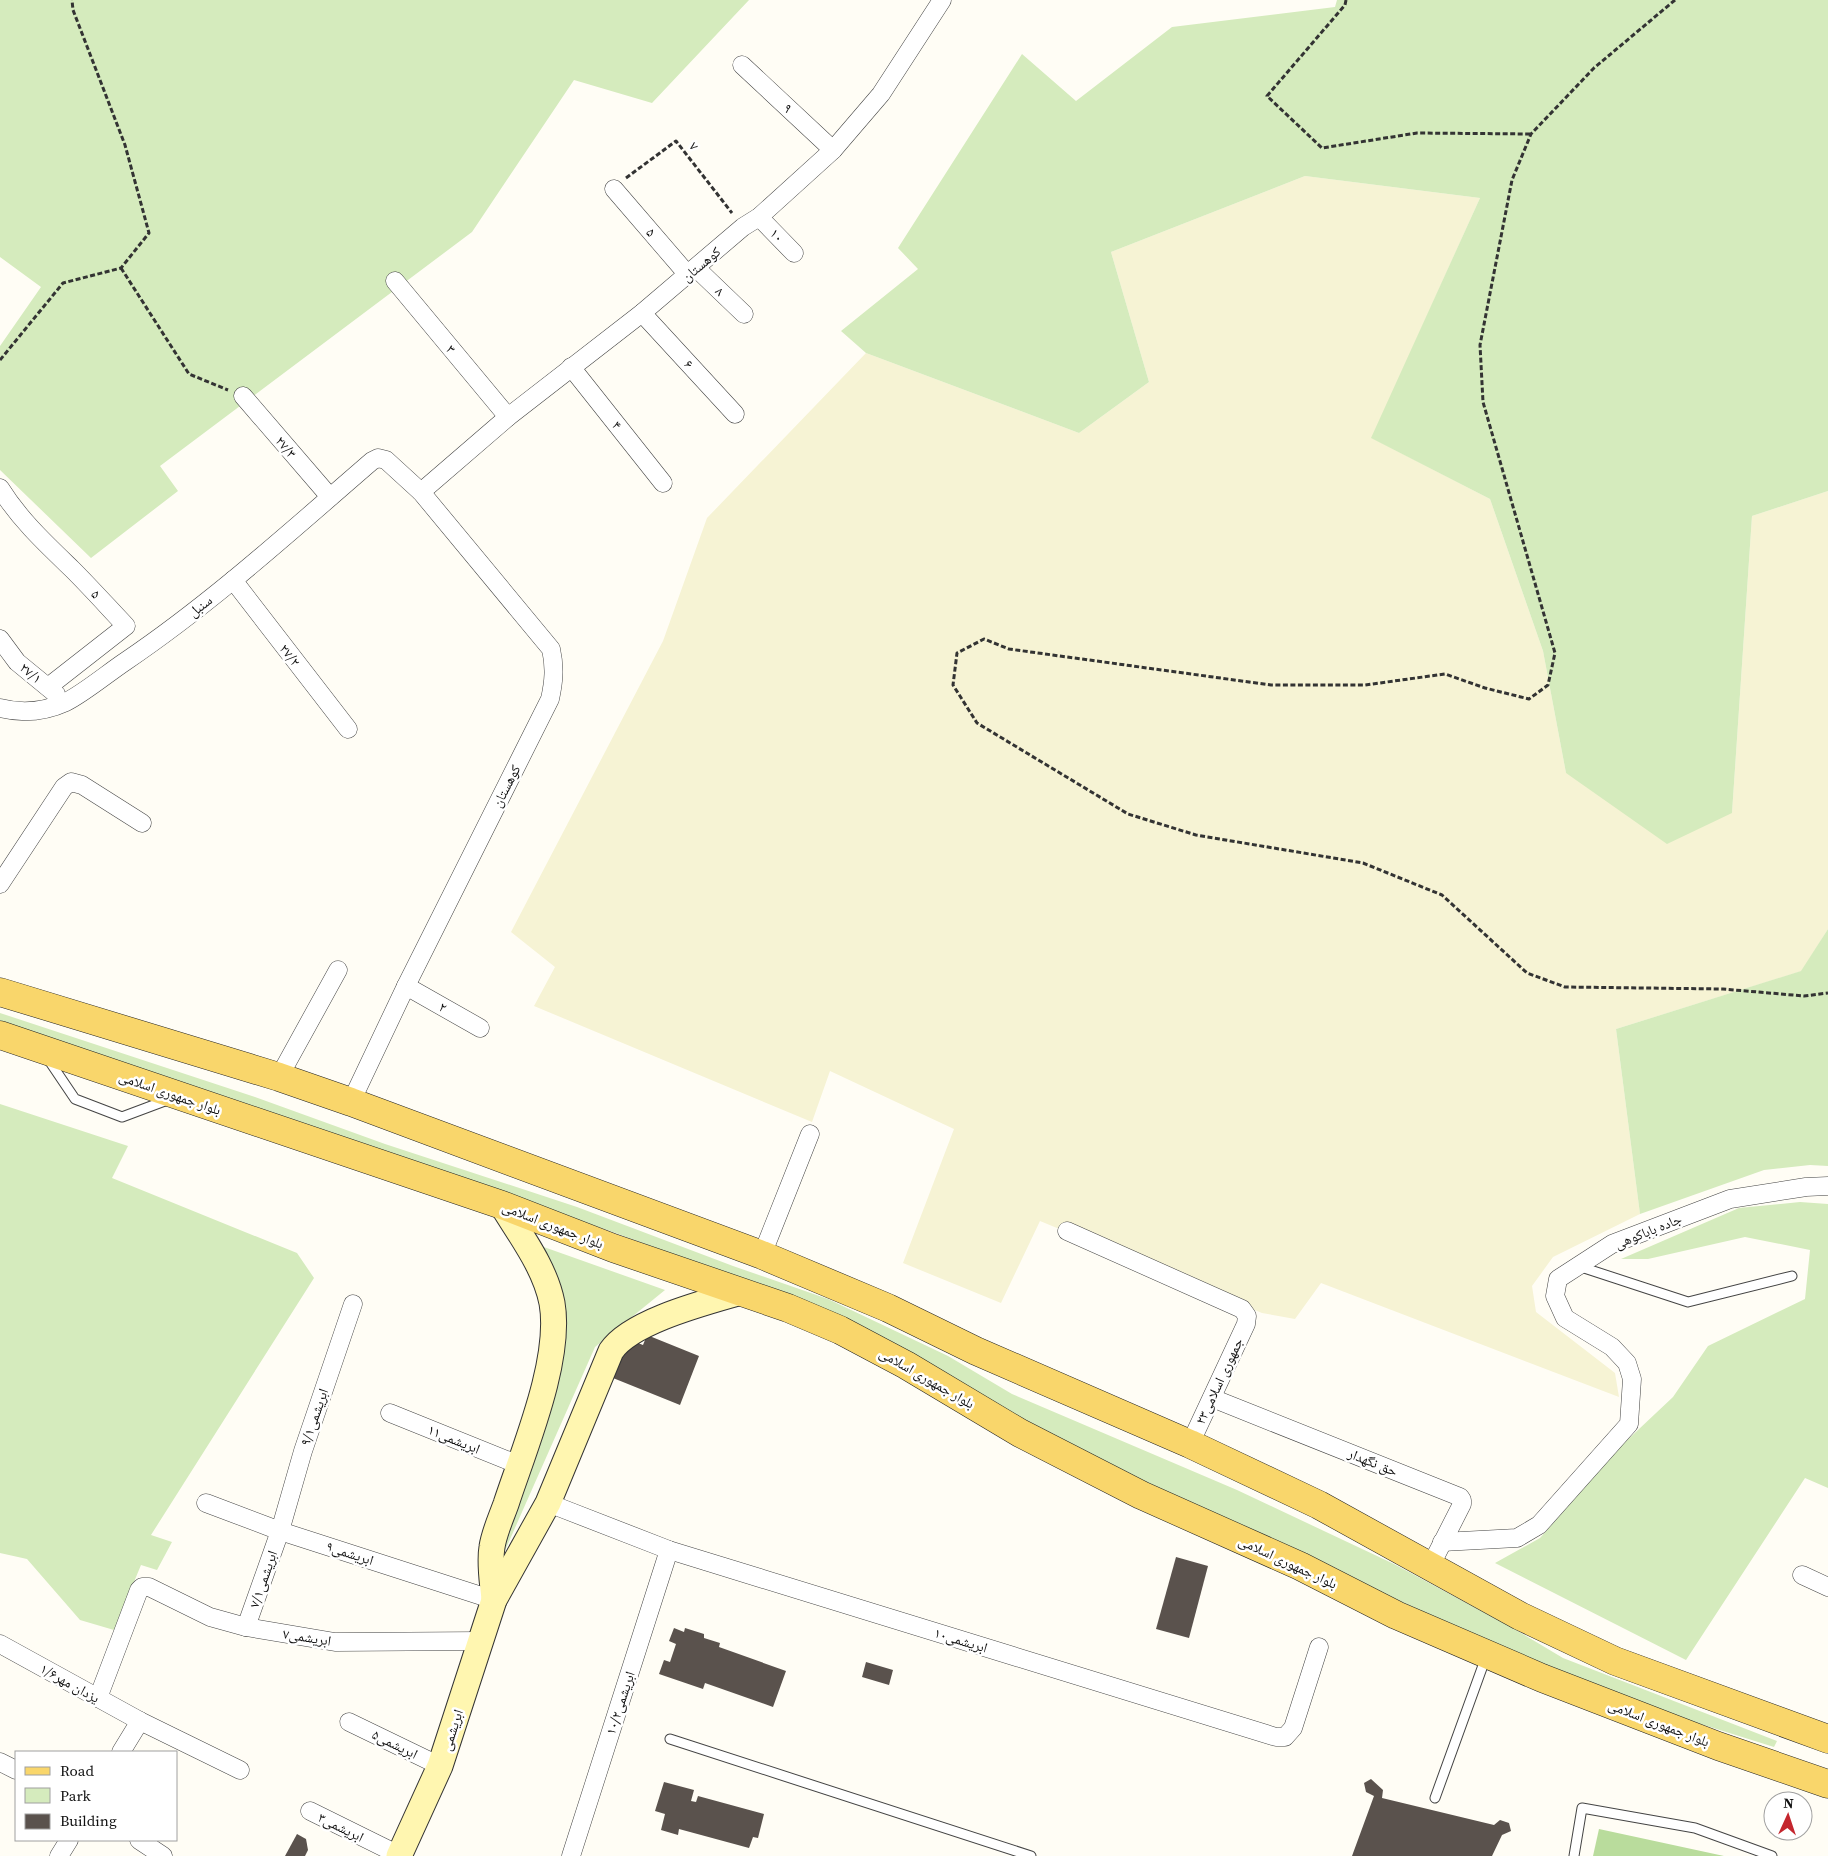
<svg xmlns="http://www.w3.org/2000/svg" width="1828" height="1856" font-family="'Source Serif 4','Noto Naskh Arabic',serif">
  <style>
    .farmland { fill: #f6f3d4 }
    .green { fill: #d5ebbd }
    .forest { fill: #b9dc9c }
    .building { fill: #5a524d }
    .lines { fill: none; stroke-linecap: round; stroke-linejoin: round }
    .lane-casing { stroke: #444; stroke-width: 11 }
    .street-casing { stroke: #444; stroke-width: 19 }
    .secondary-casing { stroke: #333; stroke-width: 27 }
    .primary-casing { stroke: #222; stroke-width: 29 }
    .path { stroke: #333; stroke-width: 3; stroke-dasharray: 5 2.5; stroke-linecap: butt }
    .lane { stroke: #fff; stroke-width: 9 }
    .street { stroke: #fff; stroke-width: 18 }
    .secondary { stroke: #fff6b0; stroke-width: 25 }
    .primary { stroke: #f9d66b; stroke-width: 28 }
    .labels { text-anchor: middle; stroke-width: 5; stroke-linejoin: round; paint-order: stroke }
    .street-label { font-size: 14px; fill: #111; stroke: #fff }
  </style>
  <rect width="100%" height="100%" fill="#fffdf5"/>
  <path class="farmland" d="M 1305,176 L 1480,198 L 1372,438 L 1490,499 L 1543,651 L 1566,773 L 1732,813 L 1752,516 L 1828,491 L 1828,929 L 1802,971 L 1616,1029 L 1640,1214 L 1553,1257 L 1532,1286 L 1536,1312 L 1615,1373 L 1619,1397 L 1321,1283 L 1295,1319 L 1262,1313 L 1040,1221 L 1001,1303 L 903,1263 L 954,1129 L 830,1071 L 812,1122 L 534,1006 L 555,967 L 511,932 L 663,641 L 707,518 L 866,353 L 1079,433 L 1149,382 L 1111,252 Z"/>
  <g class="green">
    <path d="M 0,0 L 749,0 L 652,103 L 574,80 L 472,232 L 160,466 L 178,491 L 91,558 L 0,470 L 0,346 L 41,287 L 0,257 Z"/>
    <path d="M 1337,0 L 1828,0 L 1828,491 L 1752,516 L 1732,813 L 1667,844 L 1566,773 L 1543,651 L 1490,499 L 1371,438 L 1480,198 L 1305,176 L 1111,252 L 1149,382 L 1079,433 L 866,353 L 841,331 L 918,269 L 898,248 L 1022,54 L 1076,101 L 1172,27 L 1335,7 Z"/>
    <path d="M 1828,929 L 1828,1166 L 1810,1165 L 1764,1170 L 1640,1214 L 1616,1029 L 1801,971 Z"/>
    <path d="M 0,1013 L 255,1097 L 385,1144 L 577,1207 L 733,1266 L 828,1299 L 948,1356 L 1012,1394 L 1237,1490 L 1394,1564 L 1511,1627 L 1563,1658 L 1777,1741 L 1774,1747 L 1691,1721 L 1556,1671 L 1265,1541 L 1067,1447 L 911,1353 L 859,1324 L 765,1288 L 610,1231 L 312,1129 L 226,1097 L 52,1039 L 0,1023 Z"/>
    <path d="M 0,1104 L 128,1146 L 112,1178 L 297,1253 L 314,1278 L 151,1535 L 172,1542 L 157,1570 L 141,1565 L 114,1630 L 80,1620 L 27,1559 L 0,1553 Z"/>
    <path d="M 1800,1202 L 1828,1204 L 1828,1488 L 1805,1478 L 1686,1660 L 1495,1563 L 1540,1538 L 1621,1446 L 1673,1397 L 1708,1346 L 1805,1299 L 1810,1250 L 1745,1237 L 1648,1259 L 1621,1259 L 1739,1208 Z"/>
    <path d="M 541,1246 L 665,1290 L 595,1347 L 503,1555 L 496,1557 L 555,1385 Z"/>
  </g>
  <path class="forest" d="M 1599,1829 L 1724,1856 L 1593,1856 Z"/>
  <g class="building">
    <path d="M 647,1335 L 699,1356 L 680,1405 L 613,1378 L 628,1339 L 643,1345 Z"/>
    <path d="M 1176,1557 L 1208,1566 L 1189,1638 L 1156,1629 Z"/>
    <path d="M 674,1628 L 684,1632 L 685,1628 L 704,1634 L 704,1638 L 720,1643 L 719,1647 L 786,1671 L 773,1707 L 705,1683 L 703,1689 L 659,1674 L 664,1660 L 670,1662 L 676,1644 L 669,1641 Z"/>
    <path d="M 866,1662 L 893,1670 L 889,1685 L 862,1677 Z"/>
    <path d="M 1371,1779 L 1383,1790 L 1382,1798 L 1494,1825 L 1500,1820 L 1509,1823 L 1511,1831 L 1502,1835 L 1492,1856 L 1352,1856 L 1374,1796 L 1366,1792 L 1364,1783 Z"/>
    <path d="M 664,1782 L 694,1790 L 691,1801 L 696,1802 L 698,1796 L 764,1814 L 758,1838 L 753,1837 L 749,1848 L 679,1829 L 678,1835 L 661,1830 L 665,1814 L 655,1811 Z"/>
    <path d="M 297,1834 L 306,1839 L 308,1850 L 305,1856 L 285,1856 Z"/>
  </g>
  <g class="lines">
    <g class="lane-casing">
      <g id="lane">
        <path d="M 48,1059 L 75,1099 L 122,1117 L 170,1099"/>
        <path d="M 1578,1266 L 1688,1302 L 1792,1276"/>
        <path d="M 670,1739 L 1031,1856"/>
        <path d="M 1435,1798 L 1486,1657"/>
        <path d="M 1574,1856 L 1582,1808 L 1695,1828 L 1772,1856"/>
      </g>
    </g>
    <g class="street-casing">
      <g id="street">
        <path d="M 742,65 L 833,150"/>
        <path d="M 614,189 L 688,275"/>
        <path d="M 759,217 L 794,253"/>
        <path d="M 696,268 L 744,314"/>
        <path d="M 395,281 L 508,417"/>
        <path d="M 642,313 L 735,414"/>
        <path d="M 571,367 L 663,483"/>
        <path d="M 243,396 L 330,497"/>
        <path d="M 0,488 C 20,520 46,544 72,569 C 91,588 108,607 126,626 L 48,687"/>
        <path d="M 421,492 L 508,417 L 642,313 L 743,227 L 759,217 L 833,150 L 881,94 L 942,0"/>
        <path d="M 233,580 L 348,729"/>
        <path d="M 0,639 L 17,662 L 56,694"/>
        <path d="M 0,708 C 23,714 44,712 66,702 C 84,693 108,673 126,661 C 213,602 292,530 372,461 L 378,458 L 386,460 L 421,492 L 551,649 C 555,667 554,681 550,699 L 406,986 L 351,1102"/>
        <path d="M 0,884 L 64,787 L 71,782 L 82,785 L 142,823"/>
        <path d="M 406,986 L 480,1028"/>
        <path d="M 279,1077 L 338,970"/>
        <path d="M 1067,1231 L 1242,1309 L 1247,1316 L 1246,1324 L 1190,1444"/>
        <path d="M 762,1255 L 810,1134"/>
        <path d="M 1212,1398 L 1460,1497 L 1462,1500 L 1462,1504 L 1430,1567"/>
        <path d="M 390,1413 L 519,1465"/>
        <path d="M 206,1503 L 280,1531 L 494,1600"/>
        <path d="M 548,1503 L 669,1550 L 1276,1737 L 1285,1737 L 1293,1728 L 1319,1647"/>
        <path d="M 1442,1542 L 1517,1538 L 1539,1525 L 1629,1424 L 1632,1379 L 1627,1363 L 1612,1347 L 1565,1318 L 1555,1296 L 1558,1279 L 1612,1244 L 1730,1199 L 1806,1187 L 1828,1186"/>
        <path d="M 1802,1575 L 1828,1587"/>
        <path d="M 246,1627 L 280,1531 L 303,1451 L 353,1304"/>
        <path d="M 0,1644 L 140,1721 L 240,1770"/>
        <path d="M 98,1698 L 139,1590 L 142,1587 L 149,1587 L 210,1617 L 246,1627 L 335,1642 L 482,1641"/>
        <path d="M 349,1722 L 440,1766"/>
        <path d="M 121,1752 L 140,1721"/>
        <path d="M 0,1762 L 16,1770"/>
        <path d="M 310,1811 L 399,1855"/>
        <path d="M 139,1840 L 163,1856"/>
        <path d="M 59,1856 L 69,1840"/>
        <path d="M 571,1856 L 669,1550"/>
      </g>
    </g>
    <g class="secondary-casing">
      <g id="secondary">
        <path d="M 494,1600 C 493,1584 489,1564 492,1547 C 494,1533 501,1518 506,1504 C 524,1449 562,1360 552,1303 C 545,1267 520,1235 502,1205"/>
        <path d="M 399,1856 L 440,1766 L 494,1600 L 548,1503 L 611,1351 C 631,1321 707,1302 741,1292"/>
      </g>
    </g>
    <g class="primary-casing">
      <g id="primary">
        <path d="M 0,992 L 279,1077 L 351,1102 L 762,1255 L 888,1308 L 976,1351 L 1190,1444 L 1319,1505 L 1520,1616 L 1615,1661 L 1828,1739"/>
        <path d="M 0,1035 L 502,1205 L 613,1248 L 788,1308 L 840,1330 L 906,1365 L 1020,1433 L 1141,1495 L 1300,1566 L 1396,1615 L 1542,1678 L 1718,1746 L 1828,1784"/>
      </g>
    </g>
    <g class="path">
      <path d="M 1346,0 L 1345,5 L 1267,96 L 1322,148 L 1417,133 L 1531,134"/>
      <path d="M 1675,0 L 1594,68 L 1531,134 L 1512,180 L 1480,345 L 1483,402 L 1555,653 L 1548,685 L 1529,699 L 1485,688 L 1445,674 L 1365,685 L 1271,685 L 1009,649 L 984,639 L 957,653 L 953,685 L 977,723 L 1128,814 L 1196,835 L 1363,863 L 1442,895 L 1527,973 L 1565,987 L 1723,989 L 1804,996 L 1828,993"/>
      <path d="M 626,178 L 676,141 L 732,213"/>
      <path d="M 121,268 L 189,374 L 228,390"/>
      <path d="M 0,360 L 63,283 L 121,268 L 149,233 L 125,145 L 73,10 L 72,0"/>
    </g>
    <use href="#lane" class="lane"/>
    <use href="#street" class="street"/>
    <use href="#secondary" class="secondary"/>
    <use href="#primary" class="primary"/>
  </g>
  <g class="labels">
    <g class="street-label">
      <text transform="translate(788 108) rotate(43)" y="5">۹</text>
      <text transform="translate(694 146) rotate(52)" y="5">۷</text>
      <text transform="translate(651 232) rotate(49)" y="5">۵</text>
      <text transform="translate(777 235) rotate(46)" y="5">۱۰</text>
      <text transform="translate(701 264) rotate(-40)" y="5">کوهستان</text>
      <text transform="translate(720 291) rotate(44)" y="5">۸</text>
      <text transform="translate(451 349) rotate(50)" y="5">۳</text>
      <text transform="translate(689 364) rotate(47)" y="5">۶</text>
      <text transform="translate(617 425) rotate(52)" y="5">۴</text>
      <text transform="translate(286 447) rotate(50)" y="5">۲۷/۳</text>
      <text transform="translate(96 594) rotate(47)" y="5">۵</text>
      <text transform="translate(200 606) rotate(-38)" y="5">سنبل</text>
      <text transform="translate(290 655) rotate(52)" y="5">۲۷/۲</text>
      <text transform="translate(31 673) rotate(40)" y="5">۲۷/۱</text>
      <text transform="translate(506 786) rotate(-63)" y="5">کوهستان</text>
      <text transform="translate(443 1007) rotate(30)" y="5">۲</text>
      <text transform="translate(170 1093) rotate(19)" y="5">بلوار جمهوری اسلامی</text>
      <text transform="translate(553 1225) rotate(21)" y="5">بلوار جمهوری اسلامی</text>
      <text transform="translate(1648 1231) rotate(-22)" y="5">جاده باباکوهی</text>
      <text transform="translate(927 1378) rotate(30)" y="5">بلوار جمهوری اسلامی</text>
      <text transform="translate(1219 1381) rotate(-65)" y="5">جمهوری اسلامی۲۳</text>
      <text transform="translate(314 1417) rotate(-71)" y="5">۹/۱ابریشمی</text>
      <text transform="translate(454 1439) rotate(22)" y="5">ابریشمی۱۱</text>
      <text transform="translate(1373 1462) rotate(22)" y="5">حق نگهدار</text>
      <text transform="translate(350 1553) rotate(18)" y="5">ابریشمی۹</text>
      <text transform="translate(1288 1562) rotate(25)" y="5">بلوار جمهوری اسلامی</text>
      <text transform="translate(263 1579) rotate(-71)" y="5">ابریشمی۷/۱</text>
      <text transform="translate(307 1637) rotate(9)" y="5">ابریشمی۷</text>
      <text transform="translate(961 1640) rotate(17)" y="5">ابریشمی۱۰</text>
      <text transform="translate(70 1683) rotate(29)" y="5">۱/۶یزدان مهر</text>
      <text transform="translate(620 1703) rotate(-72)" y="5">۱۰/۲ابریشمی</text>
      <text transform="translate(1659 1723) rotate(21)" y="5">بلوار جمهوری اسلامی</text>
      <text transform="translate(452 1730) rotate(-72)" y="5">ابریشمی</text>
      <text transform="translate(395 1744) rotate(26)" y="5">ابریشمی۵</text>
      <text transform="translate(341 1827) rotate(26)" y="5">ابریشمی۳</text>
    </g>
  </g>
  <rect x="15" y="1751" width="162" height="90" fill="#ffffff" stroke="#a0a0a0"/>
  <rect x="25" y="1767" width="25" height="8" fill="#f9d66b" stroke="#a0a0a0"/>
  <text x="60" y="1776" font-size="15" fill="#111111">Road</text>
  <rect x="25" y="1788" width="25" height="15" fill="#d5ebbd" stroke="#a0a0a0"/>
  <text x="60" y="1801" font-size="15" fill="#111111">Park</text>
  <rect x="25" y="1814" width="25" height="15" fill="#5a524d" stroke="#a0a0a0"/>
  <text x="60" y="1826" font-size="15" fill="#111111">Building</text>
  <g transform="translate(1788 1816) rotate(3)"><circle r="24" fill="#ffffff" stroke="#a0a0a0"/>
  <path d="M0-4L9 19L0 12L-9 19Z" fill="#c4262e"/>
  <text y="-8" font-size="14" font-weight="bold" text-anchor="middle" fill="#111111">N</text>
  </g>
</svg>
